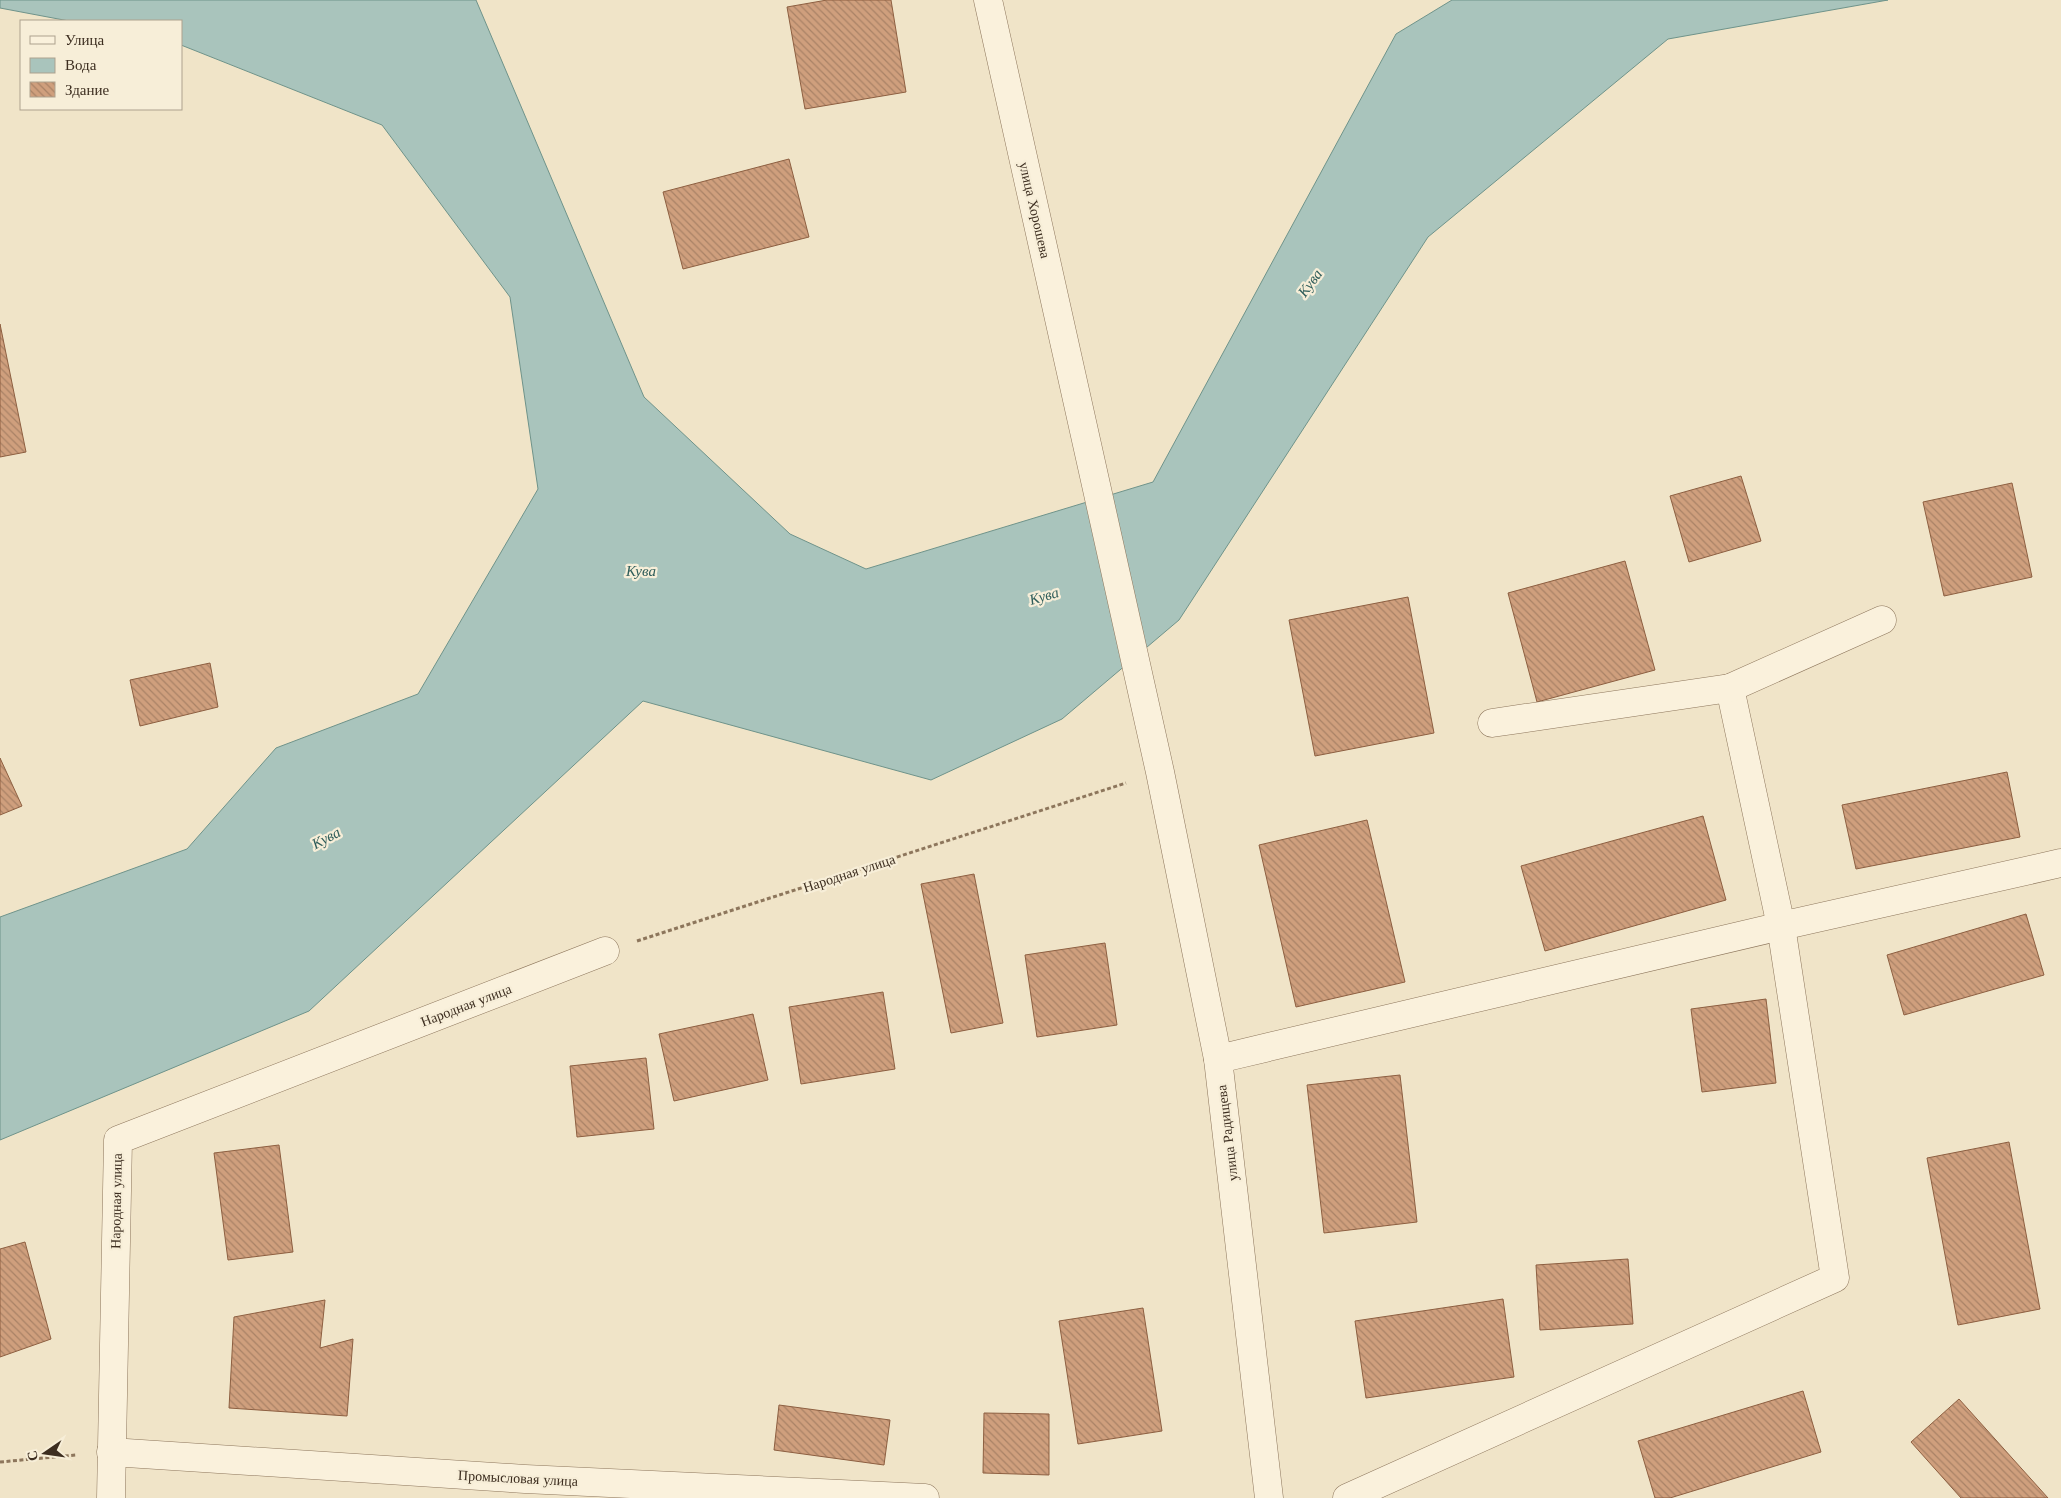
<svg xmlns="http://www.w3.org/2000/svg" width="2061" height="1498" font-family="'Libre Baskerville',serif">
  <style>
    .water { fill: #a9c4bc; stroke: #6f938a }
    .building { fill: url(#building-back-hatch); stroke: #8d5f41 }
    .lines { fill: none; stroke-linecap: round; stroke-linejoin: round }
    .minor-casing { stroke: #8d765c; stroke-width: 29 }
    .tertiary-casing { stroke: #8d765c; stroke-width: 29 }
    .path { stroke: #8d765c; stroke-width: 3; stroke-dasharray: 4 2.5; stroke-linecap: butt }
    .minor { stroke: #faf1dc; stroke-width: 28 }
    .tertiary { stroke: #faf1dc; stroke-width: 28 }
    .labels { text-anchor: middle; stroke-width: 4.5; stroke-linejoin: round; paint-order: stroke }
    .street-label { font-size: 14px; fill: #3d2e20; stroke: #f7eed8 }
    .water-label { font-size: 15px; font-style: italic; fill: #2f5d5a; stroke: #f7eed8 }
  </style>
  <defs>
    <pattern id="building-back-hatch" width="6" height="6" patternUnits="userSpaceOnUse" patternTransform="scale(1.25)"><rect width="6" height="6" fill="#cf9f7d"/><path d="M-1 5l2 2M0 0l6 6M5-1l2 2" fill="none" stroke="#a98266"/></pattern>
  </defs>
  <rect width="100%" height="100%" fill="#f0e4c8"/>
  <path class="water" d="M 0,0 L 476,0 L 644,397 L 790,534 L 866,569 L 1153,482 L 1396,34 L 1452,0 L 1888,0 L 1668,39 L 1428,237 L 1179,620 L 1062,719 L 931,780 L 643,701 L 309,1011 L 0,1140 L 0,917 L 187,849 L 276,748 L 418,694 L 538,489 L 510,297 L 382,125 L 181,45 L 181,21 L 69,21 L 0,8 Z"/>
  <g class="building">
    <path d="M 827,0 L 891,0 L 906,92 L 805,109 L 787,7 Z"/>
    <path d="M 789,159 L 809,237 L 683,269 L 663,192 Z"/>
    <path d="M 0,324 L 26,452 L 0,457 Z"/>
    <path d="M 1741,476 L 1761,541 L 1689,562 L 1670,496 Z"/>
    <path d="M 2012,483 L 2032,577 L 1944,596 L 1923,502 Z"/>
    <path d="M 1625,561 L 1655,670 L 1537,702 L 1508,593 Z"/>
    <path d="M 1408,597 L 1434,733 L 1315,756 L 1289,620 Z"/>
    <path d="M 210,663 L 218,707 L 140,726 L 130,680 Z"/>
    <path d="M 0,758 L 22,806 L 0,815 Z"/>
    <path d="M 2007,772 L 2020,837 L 1856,869 L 1842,805 Z"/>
    <path d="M 1703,816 L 1726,900 L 1545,951 L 1521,866 Z"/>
    <path d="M 1367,820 L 1405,982 L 1296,1007 L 1259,845 Z"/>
    <path d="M 974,874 L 1003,1023 L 951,1033 L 921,884 Z"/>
    <path d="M 2026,914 L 2044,975 L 1904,1015 L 1887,955 Z"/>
    <path d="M 1105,943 L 1117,1025 L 1037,1037 L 1025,955 Z"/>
    <path d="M 883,992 L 895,1069 L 801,1084 L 789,1007 Z"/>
    <path d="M 1766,999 L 1776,1083 L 1702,1092 L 1691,1009 Z"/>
    <path d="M 753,1014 L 768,1080 L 674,1101 L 659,1034 Z"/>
    <path d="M 646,1058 L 654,1129 L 577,1137 L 570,1066 Z"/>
    <path d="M 1400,1075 L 1417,1222 L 1324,1233 L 1307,1085 Z"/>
    <path d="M 2009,1142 L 2040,1309 L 1958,1325 L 1927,1158 Z"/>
    <path d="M 279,1145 L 293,1252 L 228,1260 L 214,1153 Z"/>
    <path d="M 25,1242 L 51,1339 L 0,1357 L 0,1249 Z"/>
    <path d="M 1628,1259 L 1633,1324 L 1540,1330 L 1536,1265 Z"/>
    <path d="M 1503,1299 L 1514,1377 L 1366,1398 L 1355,1321 Z"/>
    <path d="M 325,1300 L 320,1348 L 353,1339 L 347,1416 L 229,1408 L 234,1317 Z"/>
    <path d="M 1143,1308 L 1162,1431 L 1078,1444 L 1059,1321 Z"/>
    <path d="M 1803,1391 L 1821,1452 L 1670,1498 L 1655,1498 L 1638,1441 Z"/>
    <path d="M 1959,1399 L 2048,1498 L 1961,1498 L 1911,1442 Z"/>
    <path d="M 779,1405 L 890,1420 L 884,1465 L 774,1450 Z"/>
    <path d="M 984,1413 L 1049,1414 L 1049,1475 L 983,1473 Z"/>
  </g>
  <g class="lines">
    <g class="minor-casing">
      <g id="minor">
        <path d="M 1730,688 L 1781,926 L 2061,863"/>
        <path d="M 1492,723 L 1730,688 L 1882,620"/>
        <path d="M 1218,1059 L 1781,926 L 1835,1278 L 1347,1498"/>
        <path d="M 111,1452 L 525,1479 L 925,1498"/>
        <path d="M 111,1498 L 118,1140 L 605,951"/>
      </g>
    </g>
    <g class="tertiary-casing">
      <path id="tertiary" d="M 988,0 L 1160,772 L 1218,1059 L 1269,1498"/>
    </g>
    <g class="path">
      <path d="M 637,941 L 1126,783"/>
      <path d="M 0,1462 L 76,1455"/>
    </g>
    <use href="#minor" class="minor"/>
    <use href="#tertiary" class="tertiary"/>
  </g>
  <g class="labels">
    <g class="street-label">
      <text transform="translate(1035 210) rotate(77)" y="5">улица Хорошева</text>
      <text transform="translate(849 873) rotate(-18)" y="5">Народная улица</text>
      <text transform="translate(466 1005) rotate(-21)" y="5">Народная улица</text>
      <text transform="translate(1227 1133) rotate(-97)" y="5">улица Радищева</text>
      <text transform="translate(116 1201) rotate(-89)" y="5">Народная улица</text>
      <text transform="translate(518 1478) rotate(3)" y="5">Промысловая улица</text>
    </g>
    <g class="water-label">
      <text transform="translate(1310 283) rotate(-54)" y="5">Кува</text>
      <text x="641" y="576">Кува</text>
      <text transform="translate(1044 596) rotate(-16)" y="5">Кува</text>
      <text transform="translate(326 838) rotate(-28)" y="5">Кува</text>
    </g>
  </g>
  <rect x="20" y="20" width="162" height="90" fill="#f7eed8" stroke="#ada18e"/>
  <rect x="30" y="36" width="25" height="8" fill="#faf1dc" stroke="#ada18e"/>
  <text x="65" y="45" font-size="15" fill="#3d2e20">Улица</text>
  <rect x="30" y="58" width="25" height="15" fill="#a9c4bc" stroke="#ada18e"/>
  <text x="65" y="70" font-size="15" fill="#3d2e20">Вода</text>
  <rect x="30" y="82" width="25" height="15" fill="url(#building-back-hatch)" stroke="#ada18e"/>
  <text x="65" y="95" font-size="15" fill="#3d2e20">Здание</text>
  <g transform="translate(45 1453) rotate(257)" stroke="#f7eed8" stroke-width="4" paint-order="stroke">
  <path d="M0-4L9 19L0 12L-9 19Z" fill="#3d2e20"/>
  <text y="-8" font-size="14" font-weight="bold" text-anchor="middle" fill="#3d2e20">С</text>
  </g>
</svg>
